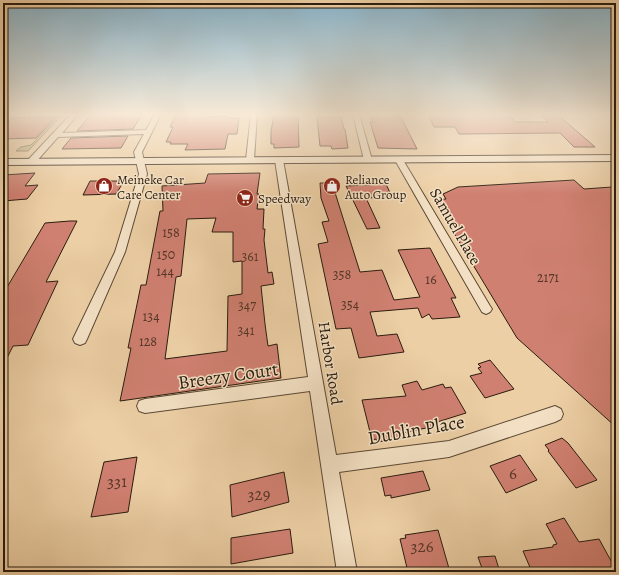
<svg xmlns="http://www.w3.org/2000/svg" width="619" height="575" font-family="Alegreya,serif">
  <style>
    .green { fill: #bfb881; stroke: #746a48 }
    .building { fill: #d08071; stroke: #2a1c0e; fill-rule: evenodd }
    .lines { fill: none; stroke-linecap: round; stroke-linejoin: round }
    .minor-casing { stroke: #5b4934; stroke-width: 2 }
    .secondary-casing { stroke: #2a1c0e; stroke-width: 2 }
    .minor { fill: #f3e0c4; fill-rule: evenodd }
    .secondary { fill: #f3e0c4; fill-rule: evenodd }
    .labels { text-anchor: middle; stroke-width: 3; stroke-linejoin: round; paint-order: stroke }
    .far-poi-label { font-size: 13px; fill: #2a1c0e; stroke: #f3e0c4; text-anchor: start }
    .number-label { font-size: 14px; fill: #543527 }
    .street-label { font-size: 16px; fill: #2a1c0e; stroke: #f3e0c4 }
    .near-number-label { font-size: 17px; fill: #543527 }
    .near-street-label { font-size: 19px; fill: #2a1c0e; stroke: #f3e0c4 }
  </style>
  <rect width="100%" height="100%" fill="#edcfa5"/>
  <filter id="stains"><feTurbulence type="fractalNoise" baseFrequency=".005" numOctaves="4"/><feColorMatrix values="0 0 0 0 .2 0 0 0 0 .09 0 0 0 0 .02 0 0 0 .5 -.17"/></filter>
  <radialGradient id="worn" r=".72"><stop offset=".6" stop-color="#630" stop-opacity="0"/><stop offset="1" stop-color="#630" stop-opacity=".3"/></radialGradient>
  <path class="green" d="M 61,114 L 63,114 L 28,151 L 16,151 L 21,147 L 31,145 Z"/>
  <g class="building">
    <path d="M 91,114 L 142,114 L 133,129 L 77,131 Z"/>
    <path d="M 206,114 L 205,117 L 227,116 L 227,118 L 239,118 L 237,134 L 228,134 L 225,149 L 185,150 L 188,144 L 170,144 L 171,142 L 166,142 L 173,127 L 170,127 L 176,115 Z"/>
    <path d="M 370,114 L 400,115 L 417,149 L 378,148 L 370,122 L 373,122 Z"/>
    <path d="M 428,114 L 510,116 L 516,122 L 548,122 L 540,114 L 557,114 L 595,147 L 574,147 L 560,133 L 459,134 L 455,127 L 434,127 Z"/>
    <path d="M 274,115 L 298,115 L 299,147 L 274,148 L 274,144 L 271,144 L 271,131 Z"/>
    <path d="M 57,116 L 36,138 L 3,139 L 3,126 L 12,118 Z"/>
    <path d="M 317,117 L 341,117 L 344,129 L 345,129 L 348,148 L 332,149 L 331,146 L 320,146 Z"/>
    <path d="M 128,136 L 121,148 L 62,149 L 71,138 Z"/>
    <path d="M 35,173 L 25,186 L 38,185 L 27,199 L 3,201 L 3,175 Z"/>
    <path d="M 260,173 L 257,194 L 259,194 L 257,209 L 264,209 L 263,229 L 265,229 L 264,240 L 268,273 L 272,272 L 274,284 L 261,286 L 265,324 L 268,346 L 277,344 L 281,378 L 120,401 L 131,348 L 128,348 L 141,285 L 146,285 L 160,211 L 163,211 L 162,186 L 205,183 L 208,174 ZM 216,218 L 212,232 L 233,232 L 233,262 L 242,261 L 242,294 L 228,296 L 227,351 L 165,359 L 176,277 L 181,276 L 187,219 Z"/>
    <path d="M 574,180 L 584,189 L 612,187 L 616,190 L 616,427 L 517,338 L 434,200 L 446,199 L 443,194 L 458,187 Z"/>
    <path d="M 90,181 L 124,181 L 116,194 L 83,195 Z"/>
    <path d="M 320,183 L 332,183 L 360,272 L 382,270 L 394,300 L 420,297 L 398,250 L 430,248 L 456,298 L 451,298 L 460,317 L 432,319 L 429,314 L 422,318 L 418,308 L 370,312 L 377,336 L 397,334 L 404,352 L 359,358 L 351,328 L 336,329 L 318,244 L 328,242 L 322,222 L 329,221 L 321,198 Z"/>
    <path d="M 386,184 L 392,197 L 366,198 L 380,228 L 367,229 L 346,186 Z"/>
    <path d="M 70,221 L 77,221 L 46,282 L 58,281 L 28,345 L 13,346 L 3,366 L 3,294 L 45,223 Z"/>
    <path d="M 490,360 L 514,389 L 485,398 L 470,376 L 482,373 L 478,368 L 481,367 L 478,364 Z"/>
    <path d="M 417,381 L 422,390 L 443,384 L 445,388 L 451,387 L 466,413 L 434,423 L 435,426 L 403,433 L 404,438 L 377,442 L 376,439 L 372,440 L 362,400 L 406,396 L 402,385 Z"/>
    <path d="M 562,438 L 568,443 L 597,480 L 576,488 L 548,451 L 549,450 L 545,445 Z"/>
    <path d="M 520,455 L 537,480 L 506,493 L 490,466 Z"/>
    <path d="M 137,457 L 128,512 L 91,517 L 104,462 Z"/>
    <path d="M 423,471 L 430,490 L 391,498 L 391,495 L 385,496 L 381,478 Z"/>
    <path d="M 284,472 L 289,502 L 232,517 L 230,485 Z"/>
    <path d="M 564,518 L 579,542 L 599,539 L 615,568 L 581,572 L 532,572 L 523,551 L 553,547 L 553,545 L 557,544 L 546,524 Z"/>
    <path d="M 290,529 L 293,553 L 231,564 L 231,538 Z"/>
    <path d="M 438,530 L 450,572 L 408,572 L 400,539 L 406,538 L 405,535 Z"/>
    <path d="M 495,556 L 499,569 L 483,571 L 478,557 Z"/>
  </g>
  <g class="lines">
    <g class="minor-casing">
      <g id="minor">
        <path d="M 71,114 L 78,114 L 62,133 L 146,130 L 155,114 L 161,114 L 142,152 L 147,174 L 125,252 L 87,339 L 85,343 L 80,345 L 75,343 L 73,339 L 115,252 L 139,174 L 134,152 L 144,134 L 58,137 L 34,164 L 28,164 L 28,160 Z"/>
        <path d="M 251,114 L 257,114 L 254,160 L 250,162 L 246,160 Z"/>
        <path d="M 353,114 L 359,114 L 372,160 L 371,162 L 368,162 L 364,160 Z"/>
        <path d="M 276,158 L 279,158 L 283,160 L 336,455 L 449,441 L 555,406 L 561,409 L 563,414 L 561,419 L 555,422 L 449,457 L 339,472 L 357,572 L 337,572 L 310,391 L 145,413 L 139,411 L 137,406 L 139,401 L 145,399 L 308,377 L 275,160 Z"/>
        <path d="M 396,158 L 399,158 L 403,160 L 490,306 L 492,309 L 490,312 L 486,314 L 482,312 L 395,160 Z"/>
      </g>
    </g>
    <g class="secondary-casing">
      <path id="secondary" d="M 616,155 L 616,161 L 3,165 L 3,159 Z"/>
    </g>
    <use href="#minor" class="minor"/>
    <use href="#secondary" class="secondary"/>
  </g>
  <linearGradient id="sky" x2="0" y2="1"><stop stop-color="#89b5cc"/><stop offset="0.59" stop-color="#f7e9d6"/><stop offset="1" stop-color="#f7e9d6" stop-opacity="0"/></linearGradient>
  <rect width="619" height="194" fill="url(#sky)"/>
  <defs>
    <g id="shop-disc" transform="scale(0.9)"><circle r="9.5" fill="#8f2418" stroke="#f3e0c4"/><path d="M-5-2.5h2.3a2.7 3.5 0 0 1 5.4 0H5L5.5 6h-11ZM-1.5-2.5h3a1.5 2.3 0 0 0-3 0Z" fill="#fff"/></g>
    <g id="supermarket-disc" transform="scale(0.9)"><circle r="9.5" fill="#8f2418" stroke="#f3e0c4"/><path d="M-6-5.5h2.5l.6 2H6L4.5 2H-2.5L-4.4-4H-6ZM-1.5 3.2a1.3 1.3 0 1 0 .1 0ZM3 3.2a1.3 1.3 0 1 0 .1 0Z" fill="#fff"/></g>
  </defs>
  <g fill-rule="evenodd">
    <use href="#shop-disc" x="104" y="186"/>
    <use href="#shop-disc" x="332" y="186"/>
    <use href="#supermarket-disc" x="245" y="198"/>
  </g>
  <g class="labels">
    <g class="far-poi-label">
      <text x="117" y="184">Meineke Car<tspan x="117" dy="15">Care Center</tspan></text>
      <text x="345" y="184">Reliance<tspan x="345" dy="15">Auto Group</tspan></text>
      <text x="258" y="203">Speedway</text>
    </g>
    <g class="number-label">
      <text x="171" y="237">158</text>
      <text x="166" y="259">150</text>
      <text x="250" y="261">361</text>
      <text x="165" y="276">144</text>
      <text x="342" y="279">358</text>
      <text x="548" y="282">2171</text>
      <text x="431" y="284">16</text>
      <text x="350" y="309">354</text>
      <text x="247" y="310">347</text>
      <text x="151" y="321">134</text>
      <text x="246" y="335">341</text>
      <text x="148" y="346">128</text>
    </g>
    <g class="street-label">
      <text transform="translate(456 226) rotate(60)" y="6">Samuel Place</text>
      <text transform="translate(331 363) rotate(81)" y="6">Harbor Road</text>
    </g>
    <g class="near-number-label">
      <text x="513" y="479">6</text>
      <text x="117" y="487">331</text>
      <text x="259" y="500">329</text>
      <text x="422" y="552">326</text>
    </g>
    <g class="near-street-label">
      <text transform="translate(228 375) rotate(-8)" y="7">Breezy Court</text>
      <text transform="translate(416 429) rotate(-10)" y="7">Dublin Place</text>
    </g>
  </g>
  <rect width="619" height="575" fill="none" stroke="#edcfa5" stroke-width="16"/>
  <rect x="4" y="4" width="611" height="567" fill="none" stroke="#2a1c0e" stroke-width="2"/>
  <rect x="8" y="8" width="603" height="559" fill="none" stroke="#2a1c0e"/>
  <rect width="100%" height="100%" filter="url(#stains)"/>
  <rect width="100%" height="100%" fill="url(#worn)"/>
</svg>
